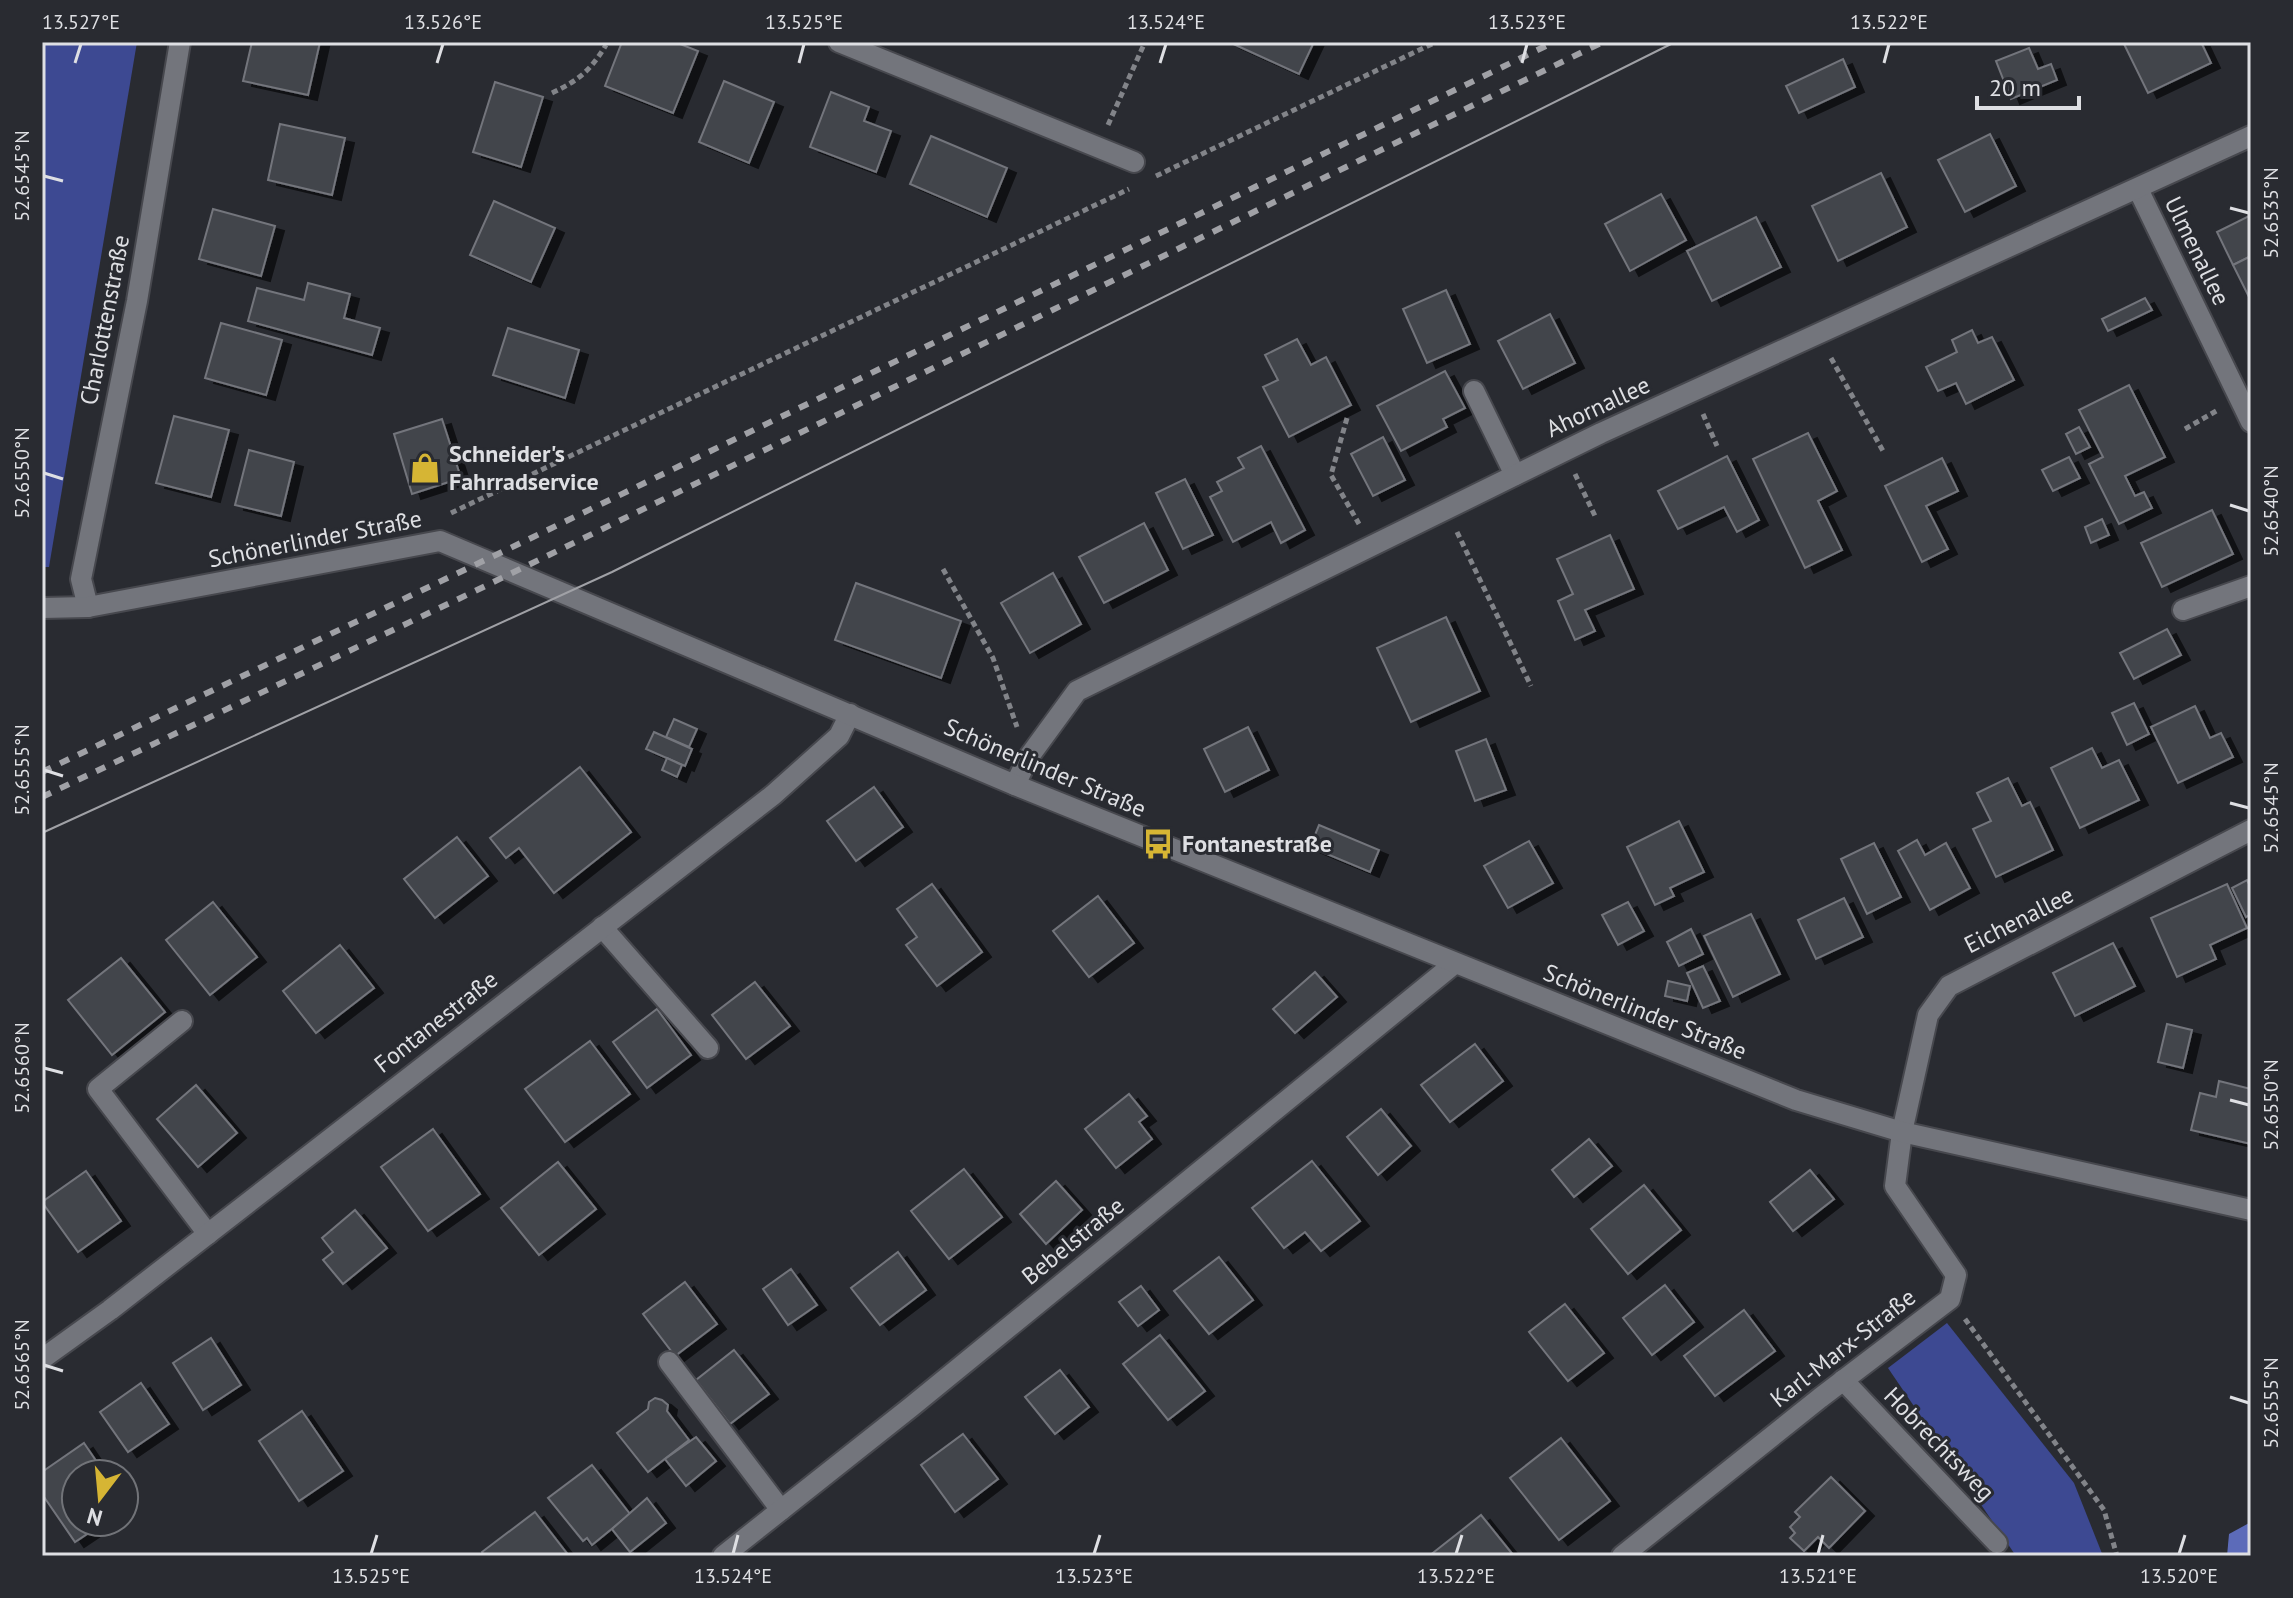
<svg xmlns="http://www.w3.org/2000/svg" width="2293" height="1598" font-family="'PT Sans',sans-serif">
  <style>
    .green { fill: #3d4992 }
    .water { fill: #5c6bb9 }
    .building { fill: #43454b; stroke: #73757c; stroke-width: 2; filter: url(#shadow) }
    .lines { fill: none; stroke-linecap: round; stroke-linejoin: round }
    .lane-casing { stroke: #47484e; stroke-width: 24 }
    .street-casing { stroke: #47484e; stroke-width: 24 }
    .secondary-casing { stroke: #47484e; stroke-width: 24 }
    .path { stroke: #828489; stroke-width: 5; stroke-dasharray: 6 4; stroke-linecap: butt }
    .lane { stroke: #73757c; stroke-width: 20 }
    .street { stroke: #73757c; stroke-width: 20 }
    .secondary { stroke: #73757c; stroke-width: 20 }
    .tram { stroke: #a0a1a6; stroke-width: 2 }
    .rail { stroke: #a0a1a6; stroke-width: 6; stroke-dasharray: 10 10; stroke-linecap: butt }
    .ticks { fill: none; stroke: #dedfe3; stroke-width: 3 }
    .labels { text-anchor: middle; stroke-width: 6; stroke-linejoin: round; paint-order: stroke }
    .street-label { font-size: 24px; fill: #dedfe3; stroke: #292b31 }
    .poi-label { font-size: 24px; font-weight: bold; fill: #dedfe3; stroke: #292b31; text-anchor: start }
    .neatline { fill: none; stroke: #dedfe3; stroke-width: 3 }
    .ticks-label { font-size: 20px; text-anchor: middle; fill: #dedfe3 }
  </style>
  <defs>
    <filter id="shadow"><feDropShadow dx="9" dy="5" stdDeviation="0" flood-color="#0009"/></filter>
  </defs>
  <rect width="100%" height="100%" fill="#292b31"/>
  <g class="green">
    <path d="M 42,42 L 137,42 L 49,567 L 42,567 Z"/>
    <path d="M 1947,1323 L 2074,1483 L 2103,1556 L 2016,1556 L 1888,1368 Z"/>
  </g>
  <path class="water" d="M 2251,1522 L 2251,1556 L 2227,1556 L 2229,1534 Z"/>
  <g class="building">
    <path d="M 252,42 L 320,42 L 308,95 L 243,81 Z"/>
    <path d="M 622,42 L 675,42 L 698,51 L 673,113 L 605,86 Z"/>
    <path d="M 1229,42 L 1314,42 L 1299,74 Z"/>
    <path d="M 2123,42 L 2201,42 L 2211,63 L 2148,93 Z"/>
    <path d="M 2029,48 L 2038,69 L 2051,64 L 2057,80 L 2011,99 L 1996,61 Z"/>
    <path d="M 1843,59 L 1855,87 L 1799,113 L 1786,86 Z"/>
    <path d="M 724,81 L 774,102 L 749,163 L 699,142 Z"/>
    <path d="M 495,82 L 543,97 L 521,167 L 473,152 Z"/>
    <path d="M 831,92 L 869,107 L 864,121 L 891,131 L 876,172 L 810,147 Z"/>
    <path d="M 280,124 L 345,138 L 332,195 L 268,180 Z"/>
    <path d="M 1990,134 L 2016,186 L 1965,212 L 1938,160 Z"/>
    <path d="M 931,136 L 1007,168 L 987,217 L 910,184 Z"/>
    <path d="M 1881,173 L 1907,227 L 1838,261 L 1812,206 Z"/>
    <path d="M 1661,194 L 1686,240 L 1630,271 L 1605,224 Z"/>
    <path d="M 494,201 L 555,228 L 531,282 L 470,255 Z"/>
    <path d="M 213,209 L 275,226 L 261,276 L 199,259 Z"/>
    <path d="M 2251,215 L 2251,256 L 2233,265 L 2217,232 Z"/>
    <path d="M 1756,217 L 1781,267 L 1712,301 L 1687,251 Z"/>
    <path d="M 2251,256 L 2251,297 L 2249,297 L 2233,265 Z"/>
    <path d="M 308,283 L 350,294 L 344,318 L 380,328 L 372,355 L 248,321 L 257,288 L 304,300 Z"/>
    <path d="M 1446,290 L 1470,344 L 1427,363 L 1403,309 Z"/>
    <path d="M 2145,298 L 2152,310 L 2108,331 L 2102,319 Z"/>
    <path d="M 1550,314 L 1575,363 L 1523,389 L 1498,341 Z"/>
    <path d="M 221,323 L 282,340 L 266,395 L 205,378 Z"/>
    <path d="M 508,328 L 579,350 L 565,398 L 493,375 Z"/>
    <path d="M 1972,330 L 1978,343 L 1992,337 L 2014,380 L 1966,404 L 1956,383 L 1938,391 L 1926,367 L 1957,352 L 1952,340 Z"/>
    <path d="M 1297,339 L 1311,365 L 1326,357 L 1351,405 L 1289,437 L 1263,387 L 1278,380 L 1265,355 Z"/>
    <path d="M 1445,371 L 1465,408 L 1443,419 L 1447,427 L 1401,451 L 1377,406 Z"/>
    <path d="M 2129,385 L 2165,457 L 2125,476 L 2135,496 L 2144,492 L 2152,508 L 2119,524 L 2089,464 L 2103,457 L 2079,410 Z"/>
    <path d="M 174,416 L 229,430 L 211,497 L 156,483 Z"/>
    <path d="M 442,419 L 461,478 L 412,494 L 394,434 Z"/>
    <path d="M 2079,427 L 2090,447 L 2076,454 L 2066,434 Z"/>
    <path d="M 1808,433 L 1837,491 L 1818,501 L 1842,550 L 1805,568 L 1753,459 Z"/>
    <path d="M 1383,437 L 1405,480 L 1373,496 L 1351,454 Z"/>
    <path d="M 1261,446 L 1305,530 L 1281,543 L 1271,522 L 1233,542 L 1210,497 L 1222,491 L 1217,482 L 1244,468 L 1238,458 Z"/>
    <path d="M 249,450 L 294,462 L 281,516 L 235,505 Z"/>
    <path d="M 1727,456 L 1759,520 L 1737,532 L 1724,507 L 1678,529 L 1658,491 Z"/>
    <path d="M 2069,457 L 2080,478 L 2053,491 L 2042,470 Z"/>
    <path d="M 1942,458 L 1958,491 L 1926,506 L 1948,549 L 1922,562 L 1885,486 Z"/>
    <path d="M 1185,479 L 1213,535 L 1183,549 L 1156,493 Z"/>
    <path d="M 2212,510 L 2233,554 L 2162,587 L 2141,543 Z"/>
    <path d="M 2102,519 L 2109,535 L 2091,543 L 2085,527 Z"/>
    <path d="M 1144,523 L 1168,570 L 1104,603 L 1079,557 Z"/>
    <path d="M 1610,535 L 1634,589 L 1585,610 L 1595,631 L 1575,640 L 1558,601 L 1573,594 L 1557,559 Z"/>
    <path d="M 1053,573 L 1081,624 L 1030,653 L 1001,603 Z"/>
    <path d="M 856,583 L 961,621 L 941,678 L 835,640 Z"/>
    <path d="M 1446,617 L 1480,691 L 1411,722 L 1377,648 Z"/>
    <path d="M 2167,629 L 2181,655 L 2134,679 L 2120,653 Z"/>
    <path d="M 2134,703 L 2149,734 L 2127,745 L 2112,713 Z"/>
    <path d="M 2195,706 L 2210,738 L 2221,733 L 2233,757 L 2178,783 L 2151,727 Z"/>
    <path d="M 674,719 L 697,729 L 689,747 L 666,737 Z"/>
    <path d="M 1248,727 L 1269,770 L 1225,792 L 1204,749 Z"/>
    <path d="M 654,732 L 692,749 L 685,766 L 646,749 Z"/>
    <path d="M 1486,739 L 1506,790 L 1475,801 L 1456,751 Z"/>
    <path d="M 2092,748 L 2102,768 L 2119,760 L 2139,800 L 2080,828 L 2051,768 Z"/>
    <path d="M 667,758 L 682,765 L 677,777 L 662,770 Z"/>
    <path d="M 580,767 L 631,832 L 554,893 L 519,848 L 506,858 L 490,838 Z"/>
    <path d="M 2008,778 L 2022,806 L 2030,802 L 2053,850 L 1996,877 L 1973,829 L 1991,821 L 1977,793 Z"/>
    <path d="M 874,787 L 903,827 L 856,861 L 827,821 Z"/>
    <path d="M 1679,821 L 1704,872 L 1670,888 L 1674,896 L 1655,905 L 1627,847 Z"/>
    <path d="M 1319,825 L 1379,850 L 1370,872 L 1310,847 Z"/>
    <path d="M 457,837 L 488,876 L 435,918 L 404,879 Z"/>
    <path d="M 1917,840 L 1925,855 L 1946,843 L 1970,888 L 1930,910 L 1898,851 Z"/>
    <path d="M 1529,841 L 1553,883 L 1508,908 L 1484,866 Z"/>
    <path d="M 1874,843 L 1901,897 L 1867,914 L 1841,859 Z"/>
    <path d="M 2247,880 L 2251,888 L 2251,914 L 2246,917 L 2232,888 Z"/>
    <path d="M 932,884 L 982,952 L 937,986 L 906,945 L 917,937 L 897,909 Z"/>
    <path d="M 2227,884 L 2247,928 L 2210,945 L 2216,959 L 2177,977 L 2151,918 Z"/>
    <path d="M 1098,896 L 1134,943 L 1089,977 L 1053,931 Z"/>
    <path d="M 1844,898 L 1863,937 L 1816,959 L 1798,920 Z"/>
    <path d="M 213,902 L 257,957 L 210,995 L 166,940 Z"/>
    <path d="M 1628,902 L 1644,931 L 1618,945 L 1602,915 Z"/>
    <path d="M 1751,914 L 1780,974 L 1733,997 L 1704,936 Z"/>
    <path d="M 1691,929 L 1703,954 L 1679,966 L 1667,942 Z"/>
    <path d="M 2113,943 L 2135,986 L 2075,1016 L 2053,973 Z"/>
    <path d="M 340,945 L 374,988 L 316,1033 L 283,991 Z"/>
    <path d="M 121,958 L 165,1012 L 112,1055 L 68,1000 Z"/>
    <path d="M 1703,966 L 1720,1001 L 1703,1008 L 1687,973 Z"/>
    <path d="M 1315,972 L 1337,997 L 1295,1033 L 1273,1009 Z"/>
    <path d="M 1668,981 L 1690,986 L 1687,1001 L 1665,996 Z"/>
    <path d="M 755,982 L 790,1026 L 746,1059 L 712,1015 Z"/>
    <path d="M 657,1009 L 691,1055 L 647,1088 L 613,1042 Z"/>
    <path d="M 2167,1024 L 2192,1030 L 2183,1068 L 2158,1062 Z"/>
    <path d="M 590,1041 L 630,1094 L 565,1142 L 525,1089 Z"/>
    <path d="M 1475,1044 L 1503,1081 L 1450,1122 L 1421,1085 Z"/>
    <path d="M 2219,1081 L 2251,1089 L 2251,1144 L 2191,1130 L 2200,1093 L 2216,1097 Z"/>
    <path d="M 196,1085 L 237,1133 L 198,1167 L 157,1119 Z"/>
    <path d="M 1129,1094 L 1147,1116 L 1139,1122 L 1152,1139 L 1116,1168 L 1085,1129 Z"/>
    <path d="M 1381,1109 L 1411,1146 L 1378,1175 L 1347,1137 Z"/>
    <path d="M 433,1129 L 480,1194 L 428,1231 L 381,1167 Z"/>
    <path d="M 1589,1139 L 1612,1166 L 1574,1197 L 1552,1170 Z"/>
    <path d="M 1312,1161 L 1360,1221 L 1321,1251 L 1305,1232 L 1284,1248 L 1252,1208 Z"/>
    <path d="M 558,1162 L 596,1209 L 539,1255 L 501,1208 Z"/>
    <path d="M 964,1169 L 1002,1217 L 949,1259 L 911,1211 Z"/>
    <path d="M 1810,1170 L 1834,1199 L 1793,1231 L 1770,1202 Z"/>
    <path d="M 86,1171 L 121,1221 L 78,1252 L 42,1202 Z"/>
    <path d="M 1056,1181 L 1082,1210 L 1046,1244 L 1020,1214 Z"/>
    <path d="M 1644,1185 L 1681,1230 L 1628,1274 L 1591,1229 Z"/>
    <path d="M 355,1210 L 387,1248 L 343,1284 L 323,1260 L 333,1252 L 322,1238 Z"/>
    <path d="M 898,1252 L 926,1290 L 880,1325 L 851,1288 Z"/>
    <path d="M 1219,1257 L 1253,1300 L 1209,1334 L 1174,1291 Z"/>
    <path d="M 791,1269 L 817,1305 L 788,1325 L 763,1289 Z"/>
    <path d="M 685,1282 L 717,1324 L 675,1356 L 643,1314 Z"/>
    <path d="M 1665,1285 L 1694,1322 L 1652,1355 L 1623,1318 Z"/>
    <path d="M 1141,1286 L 1159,1310 L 1138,1326 L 1119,1302 Z"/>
    <path d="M 1565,1304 L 1604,1353 L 1568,1381 L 1529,1332 Z"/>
    <path d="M 1744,1310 L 1775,1351 L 1715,1396 L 1684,1356 Z"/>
    <path d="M 1160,1335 L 1205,1391 L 1168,1420 L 1123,1364 Z"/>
    <path d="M 211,1338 L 241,1385 L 203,1410 L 173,1363 Z"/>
    <path d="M 734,1350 L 769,1394 L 730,1424 L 696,1380 Z"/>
    <path d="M 1060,1370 L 1089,1407 L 1055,1434 L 1025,1397 Z"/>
    <path d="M 141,1383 L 169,1424 L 128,1452 L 100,1412 Z"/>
    <path d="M 655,1398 L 662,1400 L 668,1405 L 667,1411 L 689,1440 L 648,1472 L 617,1433 L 648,1409 L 649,1402 Z"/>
    <path d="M 302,1411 L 343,1471 L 299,1501 L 259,1441 Z"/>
    <path d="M 963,1434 L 998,1479 L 955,1512 L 921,1465 Z"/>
    <path d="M 696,1437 L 716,1461 L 686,1486 L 665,1459 Z"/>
    <path d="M 1561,1438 L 1610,1501 L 1559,1540 L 1510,1478 Z"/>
    <path d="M 84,1443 L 105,1474 L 76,1474 L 76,1522 L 105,1522 L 75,1542 L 42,1494 L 42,1472 Z"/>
    <path d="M 592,1465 L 630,1514 L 592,1545 L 587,1538 L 583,1541 L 548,1498 Z"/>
    <path d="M 1831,1477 L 1865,1511 L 1829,1548 L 1818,1537 L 1804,1551 L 1790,1538 L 1795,1533 L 1790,1527 L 1800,1517 L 1795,1512 Z"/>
    <path d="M 647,1498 L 666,1523 L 630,1552 L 612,1529 Z"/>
    <path d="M 535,1512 L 569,1556 L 484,1556 L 482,1552 Z"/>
    <path d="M 1481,1515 L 1514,1556 L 1429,1556 Z"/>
  </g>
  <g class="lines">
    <g class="lane-casing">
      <g id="lane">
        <path d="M 1474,391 L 1515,475"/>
        <path d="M 2183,610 L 2251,586"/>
        <path d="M 602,927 L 708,1048"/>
        <path d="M 182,1021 L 98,1089 L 208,1234"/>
        <path d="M 669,1362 L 781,1510"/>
        <path d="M 1843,1380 L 1997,1543"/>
      </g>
    </g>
    <g class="street-casing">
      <g id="street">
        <path d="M 839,42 L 1134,162"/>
        <path d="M 2138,189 L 2251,422"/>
        <path d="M 88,607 L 81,579 L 137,301 L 180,42"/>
        <path d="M 1015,785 L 1028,758 L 1077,691 L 1601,433 L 2251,136"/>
        <path d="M 42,1359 L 110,1310 L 773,795 L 839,736 L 850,714"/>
        <path d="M 723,1556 L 911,1407 L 1454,964"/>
        <path d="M 1622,1556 L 1820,1398 L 1950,1299 L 1956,1275 L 1895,1186 L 1902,1132 L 1928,1015 L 1949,986 L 2251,830"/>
      </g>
    </g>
    <g class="secondary-casing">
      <path id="secondary" d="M 42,608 L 88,607 L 440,541 L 1015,785 L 1796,1100 L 1902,1132 L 2251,1210"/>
    </g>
    <g class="path">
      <path d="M 552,93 C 579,80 590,71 606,45"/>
      <path d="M 1108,125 L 1145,42"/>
      <path d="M 1156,176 L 1436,42"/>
      <path d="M 1831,358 L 1883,451"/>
      <path d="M 1703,414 L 1717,446"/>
      <path d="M 1347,418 L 1331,475 L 1359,524"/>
      <path d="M 2185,429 L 2218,410"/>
      <path d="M 1575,474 L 1596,518"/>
      <path d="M 451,513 L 1129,189"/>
      <path d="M 1457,532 L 1531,686"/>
      <path d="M 943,569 L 993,658 L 1017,727"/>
      <path d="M 1965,1319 L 2104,1510 L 2117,1556"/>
    </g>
    <use href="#lane" class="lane"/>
    <use href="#street" class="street"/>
    <use href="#secondary" class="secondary"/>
    <path class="tram" d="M 42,833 L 612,572 L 1675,42"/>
    <g class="rail">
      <path d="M 42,772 L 527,540 L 1554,42"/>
      <path d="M 42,797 L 473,592 L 1603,42"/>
    </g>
  </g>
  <path class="ticks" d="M 75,63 L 81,44M 437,63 L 443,44M 799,63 L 804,44M 1160,63 L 1166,44M 1522,63 L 1527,44M 1884,63 L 1889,44M 44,176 L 63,181M 2230,208 L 2249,213M 44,473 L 63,479M 2230,505 L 2249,511M 44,770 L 63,776M 2230,803 L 2249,808M 44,1068 L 63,1073M 2230,1100 L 2249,1105M 44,1365 L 63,1371M 2230,1397 L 2249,1403M 371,1554 L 377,1535M 733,1554 L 738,1535M 1094,1554 L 1100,1535M 1456,1554 L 1462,1535M 1818,1554 L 1823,1535M 2179,1554 L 2185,1535"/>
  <defs>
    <g id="shop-bare" transform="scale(2.4)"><path d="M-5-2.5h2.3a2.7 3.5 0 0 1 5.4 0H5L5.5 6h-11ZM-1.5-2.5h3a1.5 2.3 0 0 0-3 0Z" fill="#d6b534" stroke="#292b31" stroke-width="2.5" paint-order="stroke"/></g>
    <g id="bus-bare" transform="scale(2.4)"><path d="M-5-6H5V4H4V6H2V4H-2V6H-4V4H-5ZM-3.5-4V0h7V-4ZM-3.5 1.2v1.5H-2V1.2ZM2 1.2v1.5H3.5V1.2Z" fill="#d6b534" stroke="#292b31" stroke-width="2.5" paint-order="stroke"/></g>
  </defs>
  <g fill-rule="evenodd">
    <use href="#shop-bare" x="425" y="468"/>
    <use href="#bus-bare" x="1158" y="844"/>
  </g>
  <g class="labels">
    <g class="street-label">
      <text transform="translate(2197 251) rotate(64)" y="8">Ulmenallee</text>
      <text transform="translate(105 320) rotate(-79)" y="8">Charlottenstraße</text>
      <text transform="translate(1598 407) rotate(-25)" y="8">Ahornallee</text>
      <text transform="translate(315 539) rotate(-11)" y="8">Schönerlinder Straße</text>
      <text transform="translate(1045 768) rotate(23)" y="8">Schönerlinder Straße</text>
      <text transform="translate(2019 920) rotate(-27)" y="8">Eichenallee</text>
      <text transform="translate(1645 1012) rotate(22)" y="8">Schönerlinder Straße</text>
      <text transform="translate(436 1022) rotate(-38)" y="8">Fontanestraße</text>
      <text transform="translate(1073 1241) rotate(-39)" y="8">Bebelstraße</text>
      <text transform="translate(1843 1348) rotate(-38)" y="8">Karl-Marx-Straße</text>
      <text transform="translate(1939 1444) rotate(46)" y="8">Hobrechtsweg</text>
    </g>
    <g class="poi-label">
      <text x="449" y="462">Schneider's<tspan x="449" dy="28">Fahrradservice</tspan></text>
      <text x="1182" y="852">Fontanestraße</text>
    </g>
  </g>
  <rect width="2293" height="1598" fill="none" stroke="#292b31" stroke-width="88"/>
  <g transform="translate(100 1498) rotate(196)"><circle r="38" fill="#292b31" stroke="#717378" stroke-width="2"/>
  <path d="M0-6L14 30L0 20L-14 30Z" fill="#d6b534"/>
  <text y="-12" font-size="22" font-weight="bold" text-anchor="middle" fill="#dedfe3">N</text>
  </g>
  <path d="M1977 96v12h102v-12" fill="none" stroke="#dedfe3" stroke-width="4"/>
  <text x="1989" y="96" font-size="24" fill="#dedfe3" stroke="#292b31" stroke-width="6" paint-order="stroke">20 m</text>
  <rect x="44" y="44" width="2205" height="1510" class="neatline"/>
  <g class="ticks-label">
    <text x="81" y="29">13.527°E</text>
    <text x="443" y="29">13.526°E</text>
    <text x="804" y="29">13.525°E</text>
    <text x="1166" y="29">13.524°E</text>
    <text x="1527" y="29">13.523°E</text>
    <text x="1889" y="29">13.522°E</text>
    <text transform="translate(22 176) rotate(-90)" y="7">52.6545°N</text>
    <text transform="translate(2271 213) rotate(-90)" y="7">52.6535°N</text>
    <text transform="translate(22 473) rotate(-90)" y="7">52.6550°N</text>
    <text transform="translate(2271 511) rotate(-90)" y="7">52.6540°N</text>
    <text transform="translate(22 770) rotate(-90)" y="7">52.6555°N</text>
    <text transform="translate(2271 808) rotate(-90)" y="7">52.6545°N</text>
    <text transform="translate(22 1068) rotate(-90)" y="7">52.6560°N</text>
    <text transform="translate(2271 1105) rotate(-90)" y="7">52.6550°N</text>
    <text transform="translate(22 1365) rotate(-90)" y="7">52.6565°N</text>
    <text transform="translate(2271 1403) rotate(-90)" y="7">52.6555°N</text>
    <text x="371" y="1583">13.525°E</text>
    <text x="733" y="1583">13.524°E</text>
    <text x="1094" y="1583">13.523°E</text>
    <text x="1456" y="1583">13.522°E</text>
    <text x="1818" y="1583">13.521°E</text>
    <text x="2179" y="1583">13.520°E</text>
  </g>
</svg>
